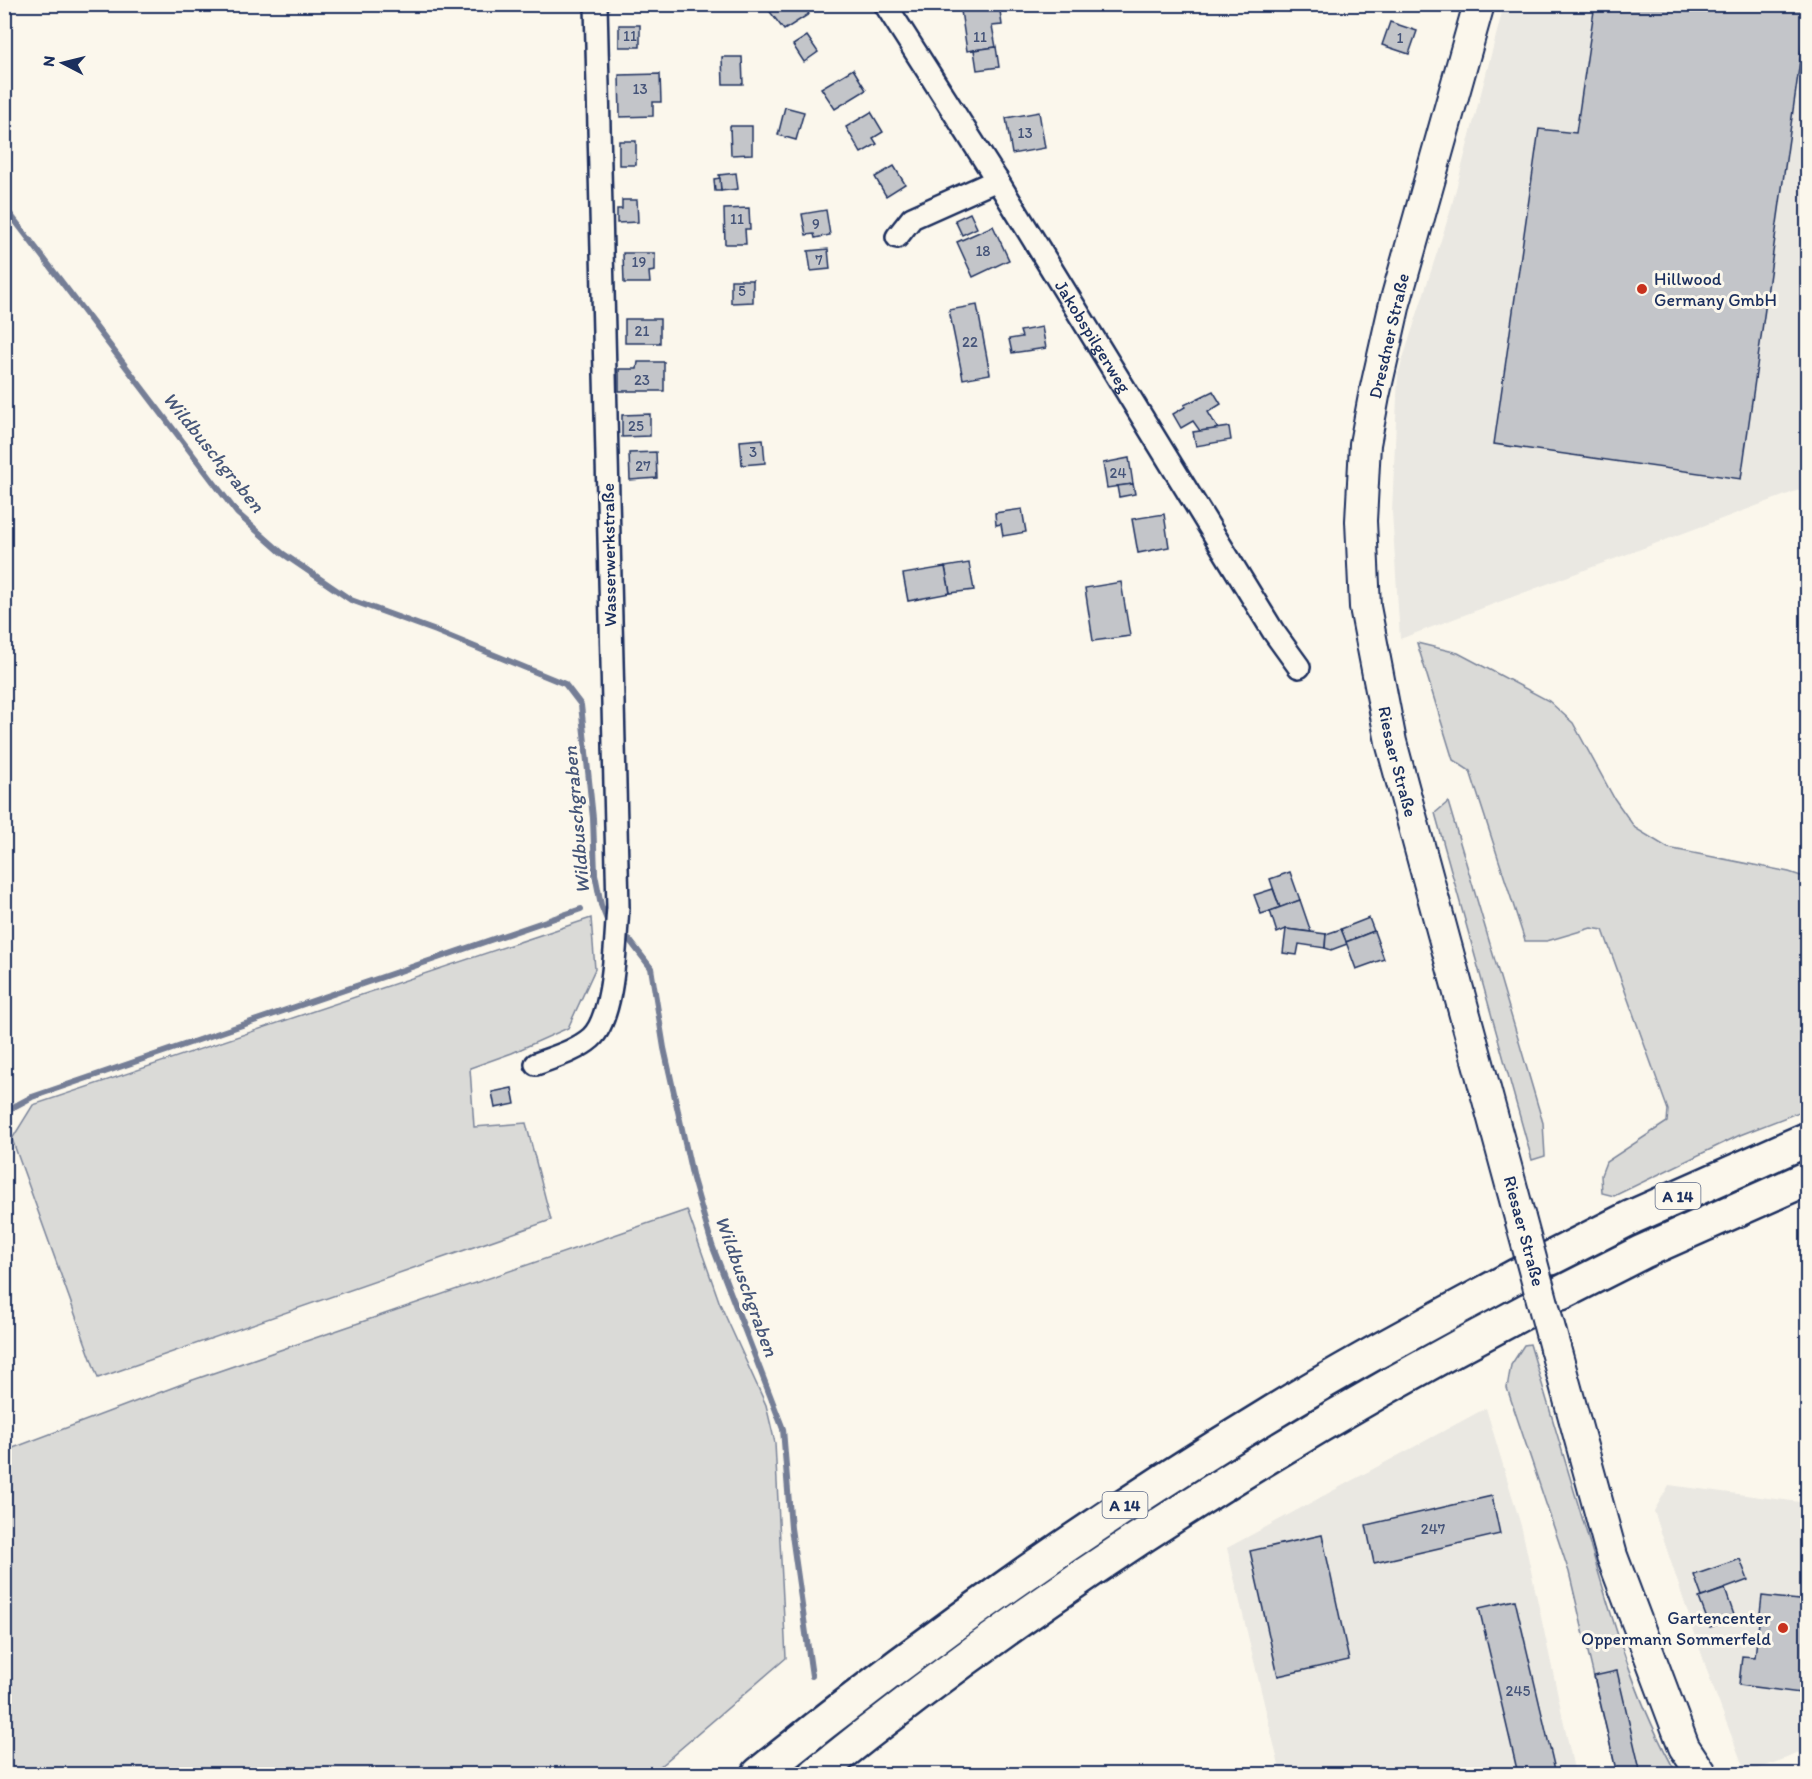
<svg xmlns="http://www.w3.org/2000/svg" width="1812" height="1779" font-family="Itim,sans-serif">
  <style>
    .built { fill: #eae8e2 }
    .green { fill: #dadad7; stroke: #7a849a; stroke-width: 1.5 }
    .lines { fill: none; stroke-linecap: round; stroke-linejoin: round }
    .stream { stroke: #747e96; stroke-width: 6 }
    .building { fill: #c3c5c9; stroke: #1b2f5e; stroke-width: 1.5 }
    .street-casing { stroke: #1b2f5e; stroke-width: 26 }
    .secondary-casing { stroke: #1b2f5e; stroke-width: 34 }
    .highway-casing { stroke: #1b2f5e; stroke-width: 38 }
    .street { stroke: #fbf7ec; stroke-width: 21 }
    .secondary { stroke: #fbf7ec; stroke-width: 30 }
    .highway { stroke: #fbf7ec; stroke-width: 33 }
    .secondary-bridge-casing { stroke: #1b2f5e; stroke-width: 34; stroke-linecap: butt }
    .secondary-bridge { stroke: #fbf7ec; stroke-width: 30 }
    .poi-dot { fill: #c8321e; stroke: #fbf7ec; stroke-width: 2 }
    .labels { text-anchor: middle; stroke-width: 6; stroke-linejoin: round; paint-order: stroke }
    .number-label { font-size: 15px; fill: #455479 }
    .shield { fill: #fbf7ec; stroke: #5e6b89; stroke-width: 1.5 }
    .shield-label { font-size: 16px; font-weight: bold; fill: #1b2f5e }
    .poi-label { font-size: 18px; fill: #1b2f5e; stroke: #fbf7ec; text-anchor: start }
    .street-label { font-size: 18px; fill: #1b2f5e; stroke: #fbf7ec }
    .water-label { font-size: 20px; font-style: italic; fill: #47577a; stroke: #fbf7ec }
  </style>
  <rect width="100%" height="100%" fill="#fbf7ec"/>
  <filter id="ink" filterUnits="userSpaceOnUse"><feTurbulence type="fractalNoise" baseFrequency=".0167" numOctaves="2"/><feDisplacementMap in="SourceGraphic" scale="12" xChannelSelector="R" yChannelSelector="G"/><feConvolveMatrix kernelMatrix="1 2 1 2 8 2 1 2 1" color-interpolation-filters="sRGB"/></filter>
  <g filter="url(#ink)">
    <g class="built">
      <path d="M 1504,5 L 1807,5 L 1807,487 L 1400,639 L 1392,512 L 1398,374 L 1450,212 Z"/>
      <path d="M 1486,1408 L 1522,1529 L 1575,1774 L 1281,1774 L 1227,1548 Z"/>
      <path d="M 1669,1485 L 1807,1503 L 1807,1750 L 1746,1774 L 1711,1682 L 1654,1511 Z"/>
    </g>
    <g class="green">
      <path d="M 1417,643 L 1458,653 L 1549,701 L 1573,723 L 1614,798 L 1635,828 L 1668,848 L 1789,872 L 1807,878 L 1807,1109 L 1740,1135 L 1614,1196 L 1602,1193 L 1601,1175 L 1606,1162 L 1667,1122 L 1668,1110 L 1603,930 L 1591,928 L 1547,941 L 1525,941 L 1470,771 L 1453,760 Z"/>
      <path d="M 1448,802 L 1543,1123 L 1545,1156 L 1532,1160 L 1435,813 Z"/>
      <path d="M 591,918 L 595,969 L 568,1028 L 512,1053 L 470,1068 L 474,1127 L 526,1123 L 551,1220 L 98,1378 L 12,1139 L 33,1105 Z"/>
      <path d="M 687,1210 L 720,1304 L 766,1405 L 775,1443 L 786,1658 L 651,1774 L 5,1774 L 5,1451 L 190,1381 Z"/>
      <path d="M 1530,1344 C 1551,1414 1572,1484 1593,1554 C 1615,1629 1638,1706 1677,1774 L 1617,1774 L 1569,1572 L 1507,1388 L 1511,1365 L 1524,1345 Z"/>
    </g>
    <g class="lines">
      <g class="stream">
        <path d="M 4,206 L 237,513 L 282,553 L 351,600 L 436,631 L 565,684 L 581,705 L 593,818 L 595,874 L 601,905 L 607,920 L 611,924"/>
        <path d="M 622,932 L 628,938 L 651,968 L 664,1048 L 693,1179 L 712,1245 L 783,1429 L 791,1528 L 812,1676"/>
        <path d="M 4,1112 L 32,1097 L 581,909"/>
      </g>
    </g>
    <g class="building">
      <path d="M 764,4 L 802,4 L 809,14 L 784,30 Z"/>
      <path d="M 960,4 L 999,4 L 1002,25 L 992,26 L 996,47 L 967,51 Z"/>
      <path d="M 1595,4 L 1808,4 L 1741,479 L 1494,444 L 1539,129 L 1576,133 Z"/>
      <path d="M 1390,22 L 1417,31 L 1409,54 L 1382,45 Z"/>
      <rect x="619" y="25" width="21" height="22"/>
      <path d="M 807,36 L 818,52 L 804,62 L 793,45 Z"/>
      <path d="M 996,47 L 999,67 L 977,70 L 974,50 Z"/>
      <path d="M 722,57 L 742,57 L 743,84 L 723,84 Z"/>
      <path d="M 853,69 L 866,90 L 835,109 L 821,88 Z"/>
      <path d="M 660,74 L 661,102 L 653,102 L 653,116 L 620,117 L 619,75 Z"/>
      <path d="M 785,107 L 804,112 L 796,140 L 778,135 Z"/>
      <path d="M 871,112 L 883,132 L 873,138 L 877,144 L 861,153 L 846,127 Z"/>
      <path d="M 1039,112 L 1045,148 L 1012,154 L 1006,118 Z"/>
      <path d="M 730,126 L 752,126 L 752,154 L 731,155 Z"/>
      <rect x="619" y="141" width="17" height="24"/>
      <path d="M 894,166 L 905,184 L 886,196 L 875,177 Z"/>
      <path d="M 736,173 L 738,189 L 721,191 L 719,175 Z"/>
      <path d="M 720,178 L 721,191 L 715,191 L 714,179 Z"/>
      <path d="M 622,200 L 637,200 L 638,222 L 617,223 L 617,209 L 622,209 Z"/>
      <path d="M 749,208 L 750,229 L 745,229 L 746,244 L 725,244 L 724,209 Z"/>
      <path d="M 826,210 L 830,235 L 815,238 L 814,234 L 806,235 L 802,214 Z"/>
      <path d="M 970,213 L 977,228 L 962,235 L 955,220 Z"/>
      <path d="M 993,226 L 1009,260 L 973,277 L 957,242 Z"/>
      <path d="M 828,249 L 830,269 L 811,271 L 808,251 Z"/>
      <path d="M 623,253 L 655,253 L 655,271 L 649,272 L 650,283 L 624,283 Z"/>
      <path d="M 731,280 L 753,280 L 753,302 L 731,303 Z"/>
      <path d="M 977,305 L 990,374 L 963,379 L 949,310 Z"/>
      <rect x="625" y="319" width="35" height="24"/>
      <path d="M 1042,327 L 1046,348 L 1012,353 L 1009,339 L 1022,337 L 1020,331 Z"/>
      <path d="M 638,362 L 664,362 L 664,391 L 619,391 L 619,369 L 637,369 Z"/>
      <path d="M 1213,391 L 1221,404 L 1208,412 L 1218,429 L 1200,431 L 1193,421 L 1181,428 L 1173,414 L 1185,407 L 1184,405 Z"/>
      <path d="M 650,414 L 650,436 L 622,437 L 622,415 Z"/>
      <path d="M 1229,427 L 1231,440 L 1196,446 L 1193,432 Z"/>
      <path d="M 763,439 L 765,463 L 742,465 L 740,441 Z"/>
      <path d="M 656,452 L 657,478 L 630,480 L 629,453 Z"/>
      <path d="M 1129,458 L 1133,484 L 1107,488 L 1103,463 Z"/>
      <path d="M 1133,484 L 1135,494 L 1119,497 L 1117,486 Z"/>
      <path d="M 1022,509 L 1026,532 L 1003,536 L 1001,524 L 996,525 L 995,513 Z"/>
      <path d="M 1164,514 L 1169,547 L 1138,553 L 1132,519 Z"/>
      <path d="M 969,563 L 974,590 L 950,593 L 945,567 Z"/>
      <path d="M 945,567 L 950,593 L 908,601 L 903,574 Z"/>
      <path d="M 1121,582 L 1130,636 L 1093,641 L 1085,588 Z"/>
      <path d="M 1290,872 L 1300,900 L 1280,908 L 1270,879 Z"/>
      <path d="M 1273,889 L 1280,908 L 1261,914 L 1254,895 Z"/>
      <path d="M 1300,900 L 1311,932 L 1286,929 L 1277,933 L 1270,911 Z"/>
      <path d="M 1369,918 L 1374,931 L 1346,942 L 1341,929 Z"/>
      <path d="M 1286,929 L 1326,934 L 1325,948 L 1299,944 L 1297,955 L 1283,953 Z"/>
      <path d="M 1341,929 L 1347,944 L 1331,950 L 1325,948 L 1326,934 Z"/>
      <path d="M 1374,931 L 1384,959 L 1356,969 L 1346,942 Z"/>
      <path d="M 512,1088 L 515,1104 L 495,1108 L 492,1092 Z"/>
      <path d="M 1492,1496 L 1500,1534 L 1374,1563 L 1366,1525 Z"/>
      <path d="M 1322,1535 L 1349,1660 L 1278,1676 L 1250,1551 Z"/>
      <path d="M 1740,1559 L 1748,1580 L 1702,1597 L 1694,1575 Z"/>
      <path d="M 1725,1589 L 1735,1618 L 1710,1627 L 1699,1598 Z"/>
      <path d="M 1762,1596 L 1808,1601 L 1808,1694 L 1739,1685 L 1742,1656 L 1755,1657 Z"/>
      <path d="M 1515,1600 L 1556,1774 L 1518,1774 L 1479,1608 Z"/>
      <path d="M 1617,1671 L 1641,1774 L 1617,1774 L 1594,1676 Z"/>
    </g>
    <g class="lines">
      <g class="street-casing">
        <g id="street">
          <path id="s1" d="M 885,4 L 997,180 L 1273,631 L 1299,667"/>
          <path d="M 897,237 L 912,218 L 997,180"/>
          <path d="M 536,1064 C 554,1057 576,1051 591,1038 C 615,1016 615,941 618,908 L 596,4"/>
        </g>
      </g>
      <g class="secondary-casing">
        <g id="secondary">
          <path id="s2" d="M 1479,4 L 1395,303 L 1374,396 L 1365,444 L 1361,521 L 1365,607 L 1391,742 L 1520,1218"/>
          <path d="M 1555,1348 L 1612,1556 L 1684,1747 L 1702,1774"/>
        </g>
      </g>
      <g class="highway-casing">
        <g id="highway">
          <path d="M 1551,1258 L 1632,1217 L 1808,1139"/>
          <path d="M 1561,1293 L 1642,1252 L 1808,1178"/>
          <path d="M 759,1774 C 921,1643 1092,1522 1270,1414 C 1351,1364 1435,1320 1518,1275"/>
          <path d="M 816,1774 C 1036,1596 1277,1441 1528,1310"/>
        </g>
      </g>
      <use href="#street" class="street"/>
      <use href="#secondary" class="secondary"/>
      <use href="#highway" class="highway"/>
      <g class="secondary-bridge-casing">
        <path id="secondary-bridge" d="M 1520,1218 L 1555,1348"/>
      </g>
      <use href="#secondary-bridge" class="secondary-bridge"/>
    </g>
  </g>
  <g class="poi-dot">
    <circle cx="1642" cy="289" r="6"/>
    <circle cx="1783" cy="1628" r="6"/>
  </g>
  <g class="labels">
    <g class="number-label">
      <text x="630" y="41">11</text>
      <text x="980" y="42">11</text>
      <text x="1400" y="43">1</text>
      <text x="640" y="94">13</text>
      <text x="1025" y="138">13</text>
      <text x="737" y="224">11</text>
      <text x="816" y="229">9</text>
      <text x="983" y="256">18</text>
      <text x="819" y="265">7</text>
      <text x="639" y="267">19</text>
      <text x="742" y="296">5</text>
      <text x="642" y="336">21</text>
      <text x="970" y="347">22</text>
      <text x="642" y="385">23</text>
      <text x="636" y="431">25</text>
      <text x="753" y="457">3</text>
      <text x="643" y="471">27</text>
      <text x="1118" y="478">24</text>
      <text x="1433" y="1534">247</text>
      <text x="1518" y="1696">245</text>
    </g>
    <g class="shield">
      <rect x="1655.5" y="1183" width="45" height="26" rx="4.5"/>
      <rect x="1102.5" y="1492" width="45" height="26" rx="4.5"/>
    </g>
    <g class="shield-label">
      <text x="1678" y="1202">A 14</text>
      <text x="1125" y="1511">A 14</text>
    </g>
    <g class="poi-label">
      <text x="1654" y="285">Hillwood<tspan x="1654" dy="21">Germany GmbH</tspan></text>
      <text x="1771" y="1624" text-anchor="end">Gartencenter<tspan x="1771" dy="21">Oppermann Sommerfeld</tspan></text>
    </g>
    <g class="street-label">
      <text dy="6" stroke="none"><textPath href="#s1" startOffset="392">Jakobspilgerweg</textPath></text>
      <text transform="translate(1389 336) rotate(-77)" y="6">Dresdner Straße</text>
      <text transform="translate(609 555) rotate(-91)" y="6">Wasserwerkstraße</text>
      <text dy="6" stroke="none"><textPath href="#s2" startOffset="776">Riesaer Straße</textPath></text>
      <text transform="translate(1524 1231) rotate(75)" y="6">Riesaer Straße</text>
    </g>
    <g class="water-label">
      <text transform="translate(214 452) rotate(51)" y="7">Wildbuschgraben</text>
      <text transform="translate(576 820) rotate(-95)" y="7">Wildbuschgraben</text>
      <text transform="translate(747 1286) rotate(70)" y="7">Wildbuschgraben</text>
    </g>
  </g>
  <rect width="1812" height="1779" fill="none" stroke="#fbf7ec" stroke-width="24"/>
  <rect x="12" y="12" width="1788" height="1755" fill="none" stroke="#1b2f5e" stroke-width="2" filter="url(#ink)"/>
  <g transform="translate(63 63) rotate(277)" stroke="#fbf7ec" stroke-width="4.5" paint-order="stroke">
  <path d="M0-4.5L10 22L0 15L-10 22Z" fill="#1b2f5e"/>
  <text y="-9" font-size="16" font-weight="bold" text-anchor="middle" fill="#1b2f5e">N</text>
  </g>
</svg>
